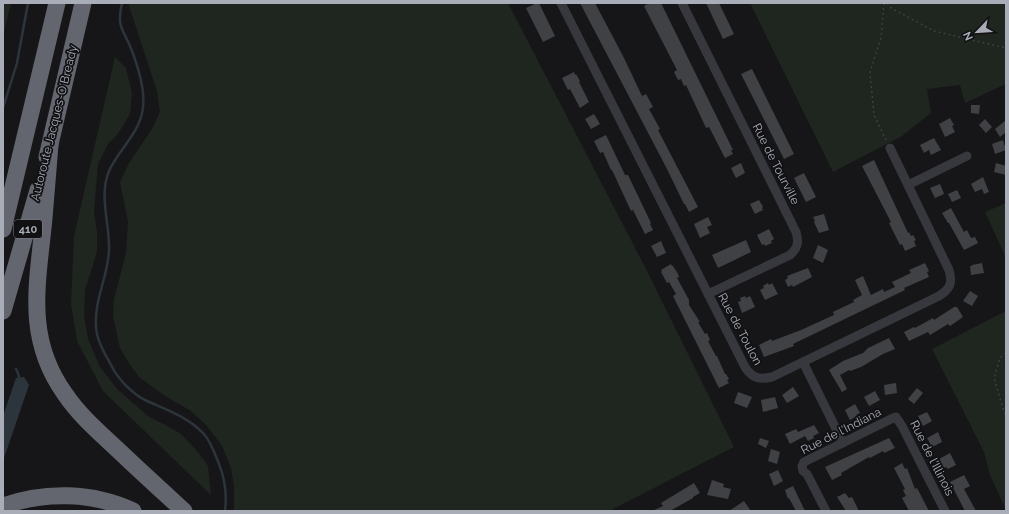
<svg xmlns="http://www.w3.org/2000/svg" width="1009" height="514" font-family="Raleway,sans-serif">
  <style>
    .green { fill: #1e261f }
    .water { fill: #2c353c }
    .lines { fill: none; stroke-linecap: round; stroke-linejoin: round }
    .stream { stroke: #2c353c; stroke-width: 2.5 }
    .building { fill: #404145 }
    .path { stroke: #3d3f44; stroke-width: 1.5; stroke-dasharray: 2 3; stroke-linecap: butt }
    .minor { stroke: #37383d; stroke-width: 9 }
    .motorway { stroke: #63666e; stroke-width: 17 }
    .labels { text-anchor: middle; stroke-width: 3.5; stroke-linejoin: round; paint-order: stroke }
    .shield { fill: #111113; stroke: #7b7e86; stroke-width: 1 }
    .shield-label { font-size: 11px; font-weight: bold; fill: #a8adb8 }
    .street-label { font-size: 12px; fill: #a8adb8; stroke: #111113 }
  </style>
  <rect width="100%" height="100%" fill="#161618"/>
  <g class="green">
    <path d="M 3,3 L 11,3 L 3,36 Z"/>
    <path d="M 128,3 L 508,3 L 645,267 L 734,447 L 609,511 L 234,511 L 234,487 L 231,468 L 222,446 L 207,426 L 191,411 L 165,396 L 139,377 L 128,362 L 120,348 L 113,316 L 114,299 L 126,253 L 128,222 L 120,182 L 129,163 L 152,129 L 160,112 L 157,91 Z"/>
    <path d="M 750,3 L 1006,3 L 1006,84 L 965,103 L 960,85 L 927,89 L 931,113 L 902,136 L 833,172 Z"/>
    <path d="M 115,57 L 126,68 L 132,93 L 130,114 L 117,135 L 108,144 L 98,164 L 94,211 L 97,232 L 97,252 L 85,290 L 84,316 L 88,339 L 100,367 L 117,389 L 148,416 L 180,433 L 198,452 L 208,466 L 211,495 L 103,391 L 77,341 L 71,304 L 74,236 Z"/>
    <path d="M 1006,203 L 1006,258 L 985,212 Z"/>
    <path d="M 1006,311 L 1006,510 L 990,475 L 984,452 L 932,349 Z"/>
  </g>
  <path class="water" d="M 24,377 L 29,385 L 3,461 L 3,416 L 16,378 Z"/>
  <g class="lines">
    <g class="stream">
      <path d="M 122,3 C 116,29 124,29 132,51 C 138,67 145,91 143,107 C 141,132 119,149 109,171 C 99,195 109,221 109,246 C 110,273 94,298 96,326 C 96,339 105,354 111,365 C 118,379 132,394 147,401 C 167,410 188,417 204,434 C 211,442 215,454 219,464 C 225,479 227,495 225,511"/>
      <path d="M 3,108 L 17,63 L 28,3"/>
      <path d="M 16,369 L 18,373 L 20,381"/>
    </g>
  </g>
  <g class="building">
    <path d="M 537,3 L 539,3 L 555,36 L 543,42 L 526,8 Z"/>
    <path d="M 580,3 L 595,3 L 624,58 L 642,96 L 646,94 L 653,107 L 649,109 L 660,129 L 658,130 L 698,207 L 689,212 L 685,204 L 684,204 L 666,167 Z"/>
    <path d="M 649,3 L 661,3 L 733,150 L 731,150 L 733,154 L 725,158 L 709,127 L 706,128 L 686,85 L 684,86 L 681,79 L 678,80 L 674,72 L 677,70 L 644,6 Z"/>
    <path d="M 706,3 L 719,3 L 734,34 L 723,39 Z"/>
    <path d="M 752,69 L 794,154 L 784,159 L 741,74 Z"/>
    <path d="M 574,72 L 575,75 L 576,74 L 580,81 L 579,82 L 589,102 L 580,108 L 570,89 L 568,90 L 562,78 Z"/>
    <path d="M 971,105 L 980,105 L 979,114 L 971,113 Z"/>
    <path d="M 594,114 L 600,124 L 591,129 L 585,119 Z"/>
    <path d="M 950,118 L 954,125 L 952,126 L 955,132 L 945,137 L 939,124 Z"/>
    <path d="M 985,119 L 992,127 L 986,133 L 979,125 Z"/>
    <path d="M 1006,120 L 1006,132 L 1000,137 L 995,129 Z"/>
    <path d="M 606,135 L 625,175 L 628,175 L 651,223 L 650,224 L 653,230 L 645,234 L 633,210 L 631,211 L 612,170 L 611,170 L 603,152 L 600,153 L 594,141 Z"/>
    <path d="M 934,138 L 941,150 L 931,155 L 929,150 L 924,153 L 920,145 Z"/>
    <path d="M 1003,140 L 1006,150 L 995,154 L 992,144 Z"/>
    <path d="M 874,160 L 908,233 L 909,232 L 911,236 L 913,235 L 916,240 L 914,241 L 916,246 L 905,251 L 902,244 L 900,245 L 889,223 L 891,222 L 862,166 Z"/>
    <path d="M 741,163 L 745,173 L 736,178 L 731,168 Z"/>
    <path d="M 996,163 L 1006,166 L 1006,175 L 994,172 Z"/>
    <path d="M 804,173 L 816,197 L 806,202 L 794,178 Z"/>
    <path d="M 983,177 L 989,192 L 984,194 L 982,189 L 975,192 L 971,184 Z"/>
    <path d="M 940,184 L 944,194 L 935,198 L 930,188 Z"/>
    <path d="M 957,190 L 961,198 L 952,202 L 948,194 Z"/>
    <path d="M 759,200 L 763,207 L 762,208 L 763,210 L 755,214 L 750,204 Z"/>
    <path d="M 951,208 L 964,232 L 967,230 L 971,238 L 975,237 L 978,243 L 964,250 L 949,223 L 948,223 L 942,213 Z"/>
    <path d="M 824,214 L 829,230 L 819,233 L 814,222 L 815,221 L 813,217 Z"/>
    <path d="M 708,217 L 712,225 L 707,227 L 710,233 L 700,238 L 694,224 Z"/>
    <path d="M 769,229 L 774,239 L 771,241 L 772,243 L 765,246 L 764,244 L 762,245 L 757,235 Z"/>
    <path d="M 746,240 L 751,252 L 718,268 L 712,255 Z"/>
    <path d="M 661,241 L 666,253 L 657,257 L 651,246 Z"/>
    <path d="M 818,245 L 828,250 L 823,263 L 813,258 Z"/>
    <path d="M 925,263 L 929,271 L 927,272 L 929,277 L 904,288 L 905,290 L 793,344 L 794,346 L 764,357 L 759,345 L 771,339 L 772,341 L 801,330 L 834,315 L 833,312 L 854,302 L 853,300 L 862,295 L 855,280 L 863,276 L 871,295 L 883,289 L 884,292 L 895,287 L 892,282 L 911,273 L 909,270 Z"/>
    <path d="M 982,263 L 984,273 L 971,275 L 970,266 L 972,266 L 972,265 Z"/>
    <path d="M 671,264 L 672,266 L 673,266 L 678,274 L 679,277 L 677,278 L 689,300 L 689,305 L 700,322 L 698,322 L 699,324 L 705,334 L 707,333 L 710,340 L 708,341 L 710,345 L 716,356 L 717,356 L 725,374 L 726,374 L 729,379 L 727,380 L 729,383 L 719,388 L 673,296 L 676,294 L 669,282 L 667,283 L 661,272 L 662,272 L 661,270 Z"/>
    <path d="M 808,268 L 812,277 L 793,287 L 792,285 L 788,287 L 785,280 L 788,278 L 787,276 Z"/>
    <path d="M 768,283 L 769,285 L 772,283 L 778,294 L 765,300 L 760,290 L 764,288 L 763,286 Z"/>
    <path d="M 970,291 L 978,296 L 972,306 L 963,301 Z"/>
    <path d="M 745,296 L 746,298 L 750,296 L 755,307 L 742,313 L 738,302 L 741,301 L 740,298 Z"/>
    <path d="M 954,307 L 957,307 L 963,317 L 950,326 L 948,324 L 930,335 L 928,332 L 909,341 L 904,332 L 914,327 L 915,328 L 933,318 L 934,320 Z"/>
    <path d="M 889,338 L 895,349 L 883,354 L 861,367 L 850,371 L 849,370 L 840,375 L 847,389 L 842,392 L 829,370 L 843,361 L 863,353 L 868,348 Z"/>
    <path d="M 896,383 L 897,393 L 885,395 L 884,385 Z"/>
    <path d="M 793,387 L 799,396 L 787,403 L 782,395 Z"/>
    <path d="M 917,388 L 923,393 L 914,404 L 908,399 Z"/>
    <path d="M 875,391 L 880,400 L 869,406 L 864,397 Z"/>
    <path d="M 738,392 L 752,397 L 747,408 L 734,403 Z"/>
    <path d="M 775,397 L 778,408 L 763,412 L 761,400 Z"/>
    <path d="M 855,404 L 860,413 L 856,415 L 857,416 L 850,420 L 845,410 Z"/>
    <path d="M 927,412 L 932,421 L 923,426 L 918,416 Z"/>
    <path d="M 814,425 L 819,433 L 813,436 L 814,438 L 808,441 L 805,436 L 790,444 L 785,434 L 796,429 L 798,432 Z"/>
    <path d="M 938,432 L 942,442 L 932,447 L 927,438 Z"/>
    <path d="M 760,438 L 769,441 L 766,448 L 758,444 Z"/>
    <path d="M 889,438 L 895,448 L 884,453 L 883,451 L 870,458 L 869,457 L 841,473 L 842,475 L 832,480 L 825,467 Z"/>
    <path d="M 771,449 L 780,452 L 777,464 L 768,461 Z"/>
    <path d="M 950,453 L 956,465 L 948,469 L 946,467 L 942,469 L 938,461 L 940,460 L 939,459 Z"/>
    <path d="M 902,463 L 905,469 L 907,468 L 915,489 L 917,488 L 929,511 L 909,511 L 902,498 L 906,496 L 903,490 L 905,489 L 894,468 Z"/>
    <path d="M 778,470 L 783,481 L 774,486 L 769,474 Z"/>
    <path d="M 964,475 L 970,486 L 964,489 L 976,511 L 965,511 L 950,482 Z"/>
    <path d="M 712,480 L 724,484 L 723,487 L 731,489 L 728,499 L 707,495 Z"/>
    <path d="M 694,483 L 700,493 L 693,497 L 693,498 L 670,511 L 652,511 L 663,506 L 661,503 Z"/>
    <path d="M 793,486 L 805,511 L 796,511 L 789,498 L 788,499 L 785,490 Z"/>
    <path d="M 845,493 L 849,498 L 852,497 L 859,511 L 846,511 L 837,497 Z"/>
    <path d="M 744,501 L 751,511 L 729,511 Z"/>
  </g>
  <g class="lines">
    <g class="path">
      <path d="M 884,3 L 881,38 L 870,72 L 874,115 L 886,140"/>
      <path d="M 887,3 L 891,8 L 934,31 L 1006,48"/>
      <path d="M 1006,353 L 1000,358 L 994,378 L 1004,412 L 1006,415"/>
    </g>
    <g class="minor">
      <path d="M 561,3 L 745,367 C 752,378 759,380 772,377 L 939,296 C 950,289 953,283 949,270 L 890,148"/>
      <path d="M 682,3 L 796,232 C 799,242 798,248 790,255 L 708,294"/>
      <path d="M 908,185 L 967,156"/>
      <path d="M 803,362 L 843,443"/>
      <path d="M 826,511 L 807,474 L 803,471 L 802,466 L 804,462 L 891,419 L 896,417 L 902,426 L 945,511"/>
    </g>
    <g class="motorway">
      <path d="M 50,145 C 48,170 46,194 44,218 C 38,282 24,337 65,394 C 79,415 99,432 117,449 C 139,470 161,490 184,511"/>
      <path d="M 47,157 L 83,3"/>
      <path d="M 3,229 L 57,3"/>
      <path d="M 3,311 L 38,190"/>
      <path d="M 3,506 C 45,491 93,492 133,511"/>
    </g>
  </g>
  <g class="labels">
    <rect class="shield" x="14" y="220" width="28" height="18" rx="3"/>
    <g class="shield-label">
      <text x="28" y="233">410</text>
    </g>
    <g class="street-label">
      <text transform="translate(54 123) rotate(-76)" y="4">Autoroute Jacques-O'Bready</text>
      <text transform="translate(776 164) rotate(63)" y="4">Rue de Tourville</text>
      <text transform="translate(740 329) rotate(62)" y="4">Rue de Toulon</text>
      <text transform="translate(841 431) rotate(-27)" y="4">Rue de l'Indiana</text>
      <text transform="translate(932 458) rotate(63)" y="4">Rue de l'Illinois</text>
    </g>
  </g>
  <rect width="1009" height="514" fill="none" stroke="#a8adb8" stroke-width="8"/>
  <g transform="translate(977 32) rotate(245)" stroke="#111113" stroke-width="3" paint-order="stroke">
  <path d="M0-3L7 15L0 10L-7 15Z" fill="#a8adb8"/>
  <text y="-6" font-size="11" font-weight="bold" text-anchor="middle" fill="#a8adb8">N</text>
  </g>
</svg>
